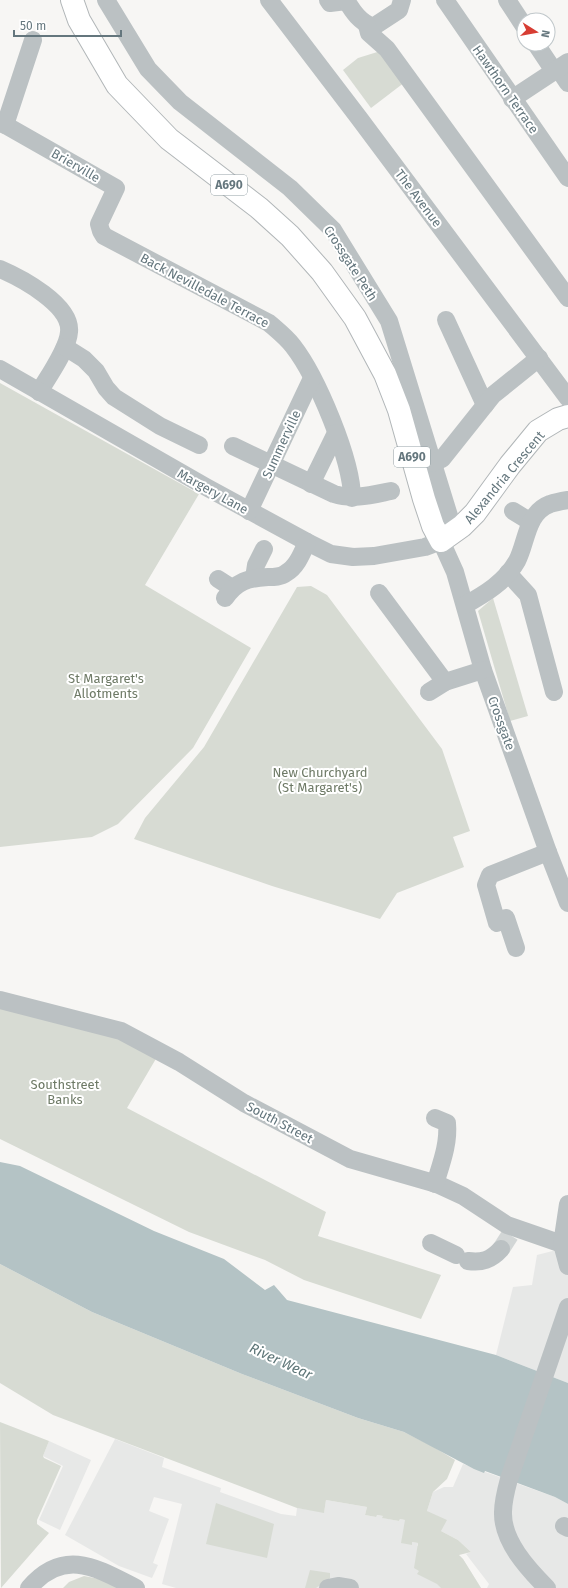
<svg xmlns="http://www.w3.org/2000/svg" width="568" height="1588" font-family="'Fira Sans',sans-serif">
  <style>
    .built { fill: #e7e8e7 }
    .green { fill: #d7dbd3 }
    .water { fill: #b4c3c5 }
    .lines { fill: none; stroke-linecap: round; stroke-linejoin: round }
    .minor-tunnel { stroke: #d2d6d6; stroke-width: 18; stroke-dasharray: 18 9; stroke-linecap: butt }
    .highway-casing { stroke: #b1b6b8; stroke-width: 24 }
    .minor { stroke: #bbc1c3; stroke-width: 18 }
    .highway { stroke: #fff; stroke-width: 22 }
    .labels { text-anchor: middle; stroke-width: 4; stroke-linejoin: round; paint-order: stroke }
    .shield { fill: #fff; stroke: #929fa4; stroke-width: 1 }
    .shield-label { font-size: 12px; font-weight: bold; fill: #64767d }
    .street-label { font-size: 13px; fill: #64767d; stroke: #fff }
    .park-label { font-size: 13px; fill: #6e7a66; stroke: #fff }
    .water-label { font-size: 14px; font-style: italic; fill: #5e7678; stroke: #fff }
  </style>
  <rect width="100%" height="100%" fill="#f7f6f4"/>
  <g class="built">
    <path d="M 568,1247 L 568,1383 L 496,1355 L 513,1287 L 532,1285 L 537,1255 Z"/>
    <path d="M 115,1439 L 164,1458 L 162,1467 L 221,1488 L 220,1492 L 281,1514 L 296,1516 L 297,1508 L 324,1512 L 326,1500 L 367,1507 L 365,1515 L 376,1517 L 376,1515 L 383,1516 L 383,1518 L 399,1521 L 400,1519 L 405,1520 L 412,1545 L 412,1542 L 418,1543 L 417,1546 L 460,1556 L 463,1559 L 481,1588 L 176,1588 L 162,1584 L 182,1504 L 154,1497 L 149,1511 L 169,1519 L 153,1563 L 158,1565 L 152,1578 L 119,1566 L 65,1535 Z"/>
    <path d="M 49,1441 L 91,1460 L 60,1530 L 39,1520 L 63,1466 L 43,1456 Z"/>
    <path d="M 463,1464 L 555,1497 L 568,1504 L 568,1588 L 487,1588 L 489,1584 L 466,1554 L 471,1552 L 458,1540 L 441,1531 L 427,1511 L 433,1492 L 444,1487 L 453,1487 Z"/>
  </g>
  <g class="green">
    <path d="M 387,49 L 409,79 L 371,108 L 343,70 L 358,58 Z"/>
    <path d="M 0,383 L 199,494 L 145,585 L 251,648 L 193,748 L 118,824 L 92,837 L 0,847 Z"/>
    <path d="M 311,586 L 327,595 L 442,749 L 470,831 L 453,837 L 464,867 L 397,893 L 380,919 L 272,886 L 134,839 L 145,818 L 204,747 L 297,587 Z"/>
    <path d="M 493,598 L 528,716 L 510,721 L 478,611 Z"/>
    <path d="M 0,1006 L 119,1039 L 157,1057 L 127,1108 L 326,1212 L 318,1236 L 441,1275 L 421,1319 L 304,1280 L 265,1260 L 189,1232 L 0,1139 Z"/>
    <path d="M 0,1264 L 92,1312 L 242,1374 L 358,1418 L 404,1432 L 432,1446 L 455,1460 L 447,1479 L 433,1492 L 427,1511 L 447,1520 L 441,1531 L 458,1540 L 471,1552 L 459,1555 L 463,1559 L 481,1588 L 441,1588 L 437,1584 L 417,1574 L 419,1571 L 414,1568 L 418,1543 L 412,1542 L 412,1545 L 401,1543 L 405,1520 L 400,1519 L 399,1521 L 382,1518 L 383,1516 L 377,1515 L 376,1517 L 365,1515 L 367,1507 L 326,1500 L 324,1513 L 297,1508 L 53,1415 L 0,1383 Z"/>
    <path d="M 0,1422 L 49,1441 L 43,1456 L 44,1458 L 61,1466 L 37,1520 L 37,1524 L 49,1533 L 1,1588 Z"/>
    <path d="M 216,1503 L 274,1524 L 267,1558 L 206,1544 Z"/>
    <path d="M 310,1570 L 330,1573 L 330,1578 L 316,1588 L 305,1588 Z"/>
    <path d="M 84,1576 L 105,1580 L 122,1588 L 63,1588 L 69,1582 Z"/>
  </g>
  <path class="water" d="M 0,1162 L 20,1166 L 154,1231 L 224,1259 L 265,1290 L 274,1285 L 287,1300 L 496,1355 L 568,1383 L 568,1504 L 555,1497 L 485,1471 L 484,1473 L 474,1469 L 404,1432 L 358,1418 L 242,1374 L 92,1312 L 0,1264 Z"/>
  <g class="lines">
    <path class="minor-tunnel" d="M 501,1249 L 510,1235"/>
    <g class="highway-casing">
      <path id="highway" d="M 72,0 L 79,20 L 117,85 L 169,139 L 259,208 L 290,236 L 322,272 L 355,318 L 385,374 L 399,410 L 424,499 L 433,526 L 441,541 L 462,526 L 475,513 L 510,465 L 538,431 L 558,419 L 568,416"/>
    </g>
    <g class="minor">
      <path d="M 106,0 L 148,69 L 180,102 L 290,188 L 333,230 L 389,321 L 450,519 L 456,525 L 462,526"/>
      <path d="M 269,0 L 359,118 L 568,398"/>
      <path d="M 328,0 L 330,3 L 346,1"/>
      <path d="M 346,0 C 353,12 360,22 373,27 L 399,10 L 402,0"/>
      <path d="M 445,0 L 568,178"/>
      <path d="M 507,0 L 524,26"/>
      <path d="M 367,25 L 369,33 L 387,49 L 568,298"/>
      <path d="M 536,44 L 554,71"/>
      <path d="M 558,68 L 568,83"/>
      <path d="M 512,99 L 568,62"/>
      <path d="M 0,122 L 116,188 L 99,224 L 101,231 L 104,236 L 269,323 C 277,330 286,337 293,346 C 317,377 352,460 352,498"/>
      <path d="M 5,125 L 33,40"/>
      <path d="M 0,269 C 21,278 72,305 69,332 C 68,349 48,377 39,392"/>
      <path d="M 446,320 L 485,405"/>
      <path d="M 65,347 L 84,359 L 96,371 L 106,388 L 114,397 L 160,426 L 199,445"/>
      <path d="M 0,369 L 206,487 L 307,542 L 331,554 L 353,557 L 374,556 L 425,547 L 441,541 L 455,572 L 483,670 L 548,852 L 568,903"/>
      <path d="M 233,446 L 334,494 C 353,500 371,495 391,491"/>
      <path d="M 432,463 L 442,459 L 493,395 L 539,358"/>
      <path d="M 311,484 L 336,433"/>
      <path d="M 249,511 L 312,378"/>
      <path d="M 513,511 L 531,522"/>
      <path d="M 508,573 L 528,595 L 554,692"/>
      <path d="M 254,578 L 256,565 L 264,549"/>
      <path d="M 218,579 L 232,588"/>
      <path d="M 379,593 L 445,682 L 483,670"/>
      <path d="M 225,598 C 237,581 248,578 268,577 C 274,577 281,577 286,573 C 297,567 302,553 307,542"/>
      <path d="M 465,605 C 485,594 505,582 517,561 C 527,542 526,513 550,504 C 556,502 562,501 568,500"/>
      <path d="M 429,692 L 445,682"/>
      <path d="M 516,948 L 506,918 L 497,923 L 486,885 L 490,875 L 548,852"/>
      <path d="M 0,1000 L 121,1031 L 179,1062 L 244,1103 L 350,1159 L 437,1184 L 463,1196 L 507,1225 L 562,1244"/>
      <path d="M 435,1184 C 441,1164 449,1144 447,1123 L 435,1118"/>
      <path d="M 568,1204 L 562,1244 L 568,1266"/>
      <path d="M 431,1243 L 456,1255"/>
      <path d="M 468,1261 C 482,1263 491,1260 501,1249"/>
      <path d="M 564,1526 L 568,1528"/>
      <path d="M 29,1588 C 64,1547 97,1568 136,1588"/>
      <path d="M 328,1588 L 338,1586 L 350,1588"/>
      <path d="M 547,1588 C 528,1569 502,1541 503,1512 C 503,1501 506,1490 509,1479 L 568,1307"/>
    </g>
    <use href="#highway" class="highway"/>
  </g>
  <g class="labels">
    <g class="shield">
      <rect x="211" y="175" width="36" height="20" rx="3"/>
      <rect x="394" y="447" width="36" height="20" rx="3"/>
    </g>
    <g class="shield-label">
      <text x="229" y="189">A690</text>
      <text x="412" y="461">A690</text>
    </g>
    <g class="street-label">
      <text transform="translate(506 89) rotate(55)" y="5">Hawthorn Terrace</text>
      <text transform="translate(76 165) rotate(30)" y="5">Brierville</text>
      <text transform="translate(419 198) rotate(53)" y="5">The Avenue</text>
      <text transform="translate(351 263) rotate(57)" y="5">Crossgate Peth</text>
      <text transform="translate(205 290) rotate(28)" y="5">Back Nevilledale Terrace</text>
      <text transform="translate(281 444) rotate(-65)" y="5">Summerville</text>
      <text transform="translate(504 477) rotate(-50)" y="5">Alexandria Crescent</text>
      <text transform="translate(213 491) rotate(29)" y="5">Margery Lane</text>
      <text transform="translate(502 723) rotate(70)" y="5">Crossgate</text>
      <text transform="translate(280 1122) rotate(28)" y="5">South Street</text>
    </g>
    <g class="park-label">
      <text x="106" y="683">St Margaret's<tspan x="106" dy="15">Allotments</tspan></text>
      <text x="320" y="777">New Churchyard<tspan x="320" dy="15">(St Margaret's)</tspan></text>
      <text x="65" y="1089">Southstreet<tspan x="65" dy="15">Banks</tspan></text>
    </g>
    <g class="water-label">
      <text transform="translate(281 1361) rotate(25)" y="5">River Wear</text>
    </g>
  </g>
  <g transform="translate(536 32) rotate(101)"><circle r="19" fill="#ffffff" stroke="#c1c8cb"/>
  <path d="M0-3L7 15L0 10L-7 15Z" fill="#d73d33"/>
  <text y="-6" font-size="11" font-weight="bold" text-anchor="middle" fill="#64767d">N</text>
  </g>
  <path d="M14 30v6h107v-6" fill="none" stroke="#64767d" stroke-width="2"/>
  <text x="20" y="30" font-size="12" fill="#64767d" stroke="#ffffff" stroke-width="3" paint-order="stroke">50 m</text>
</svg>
